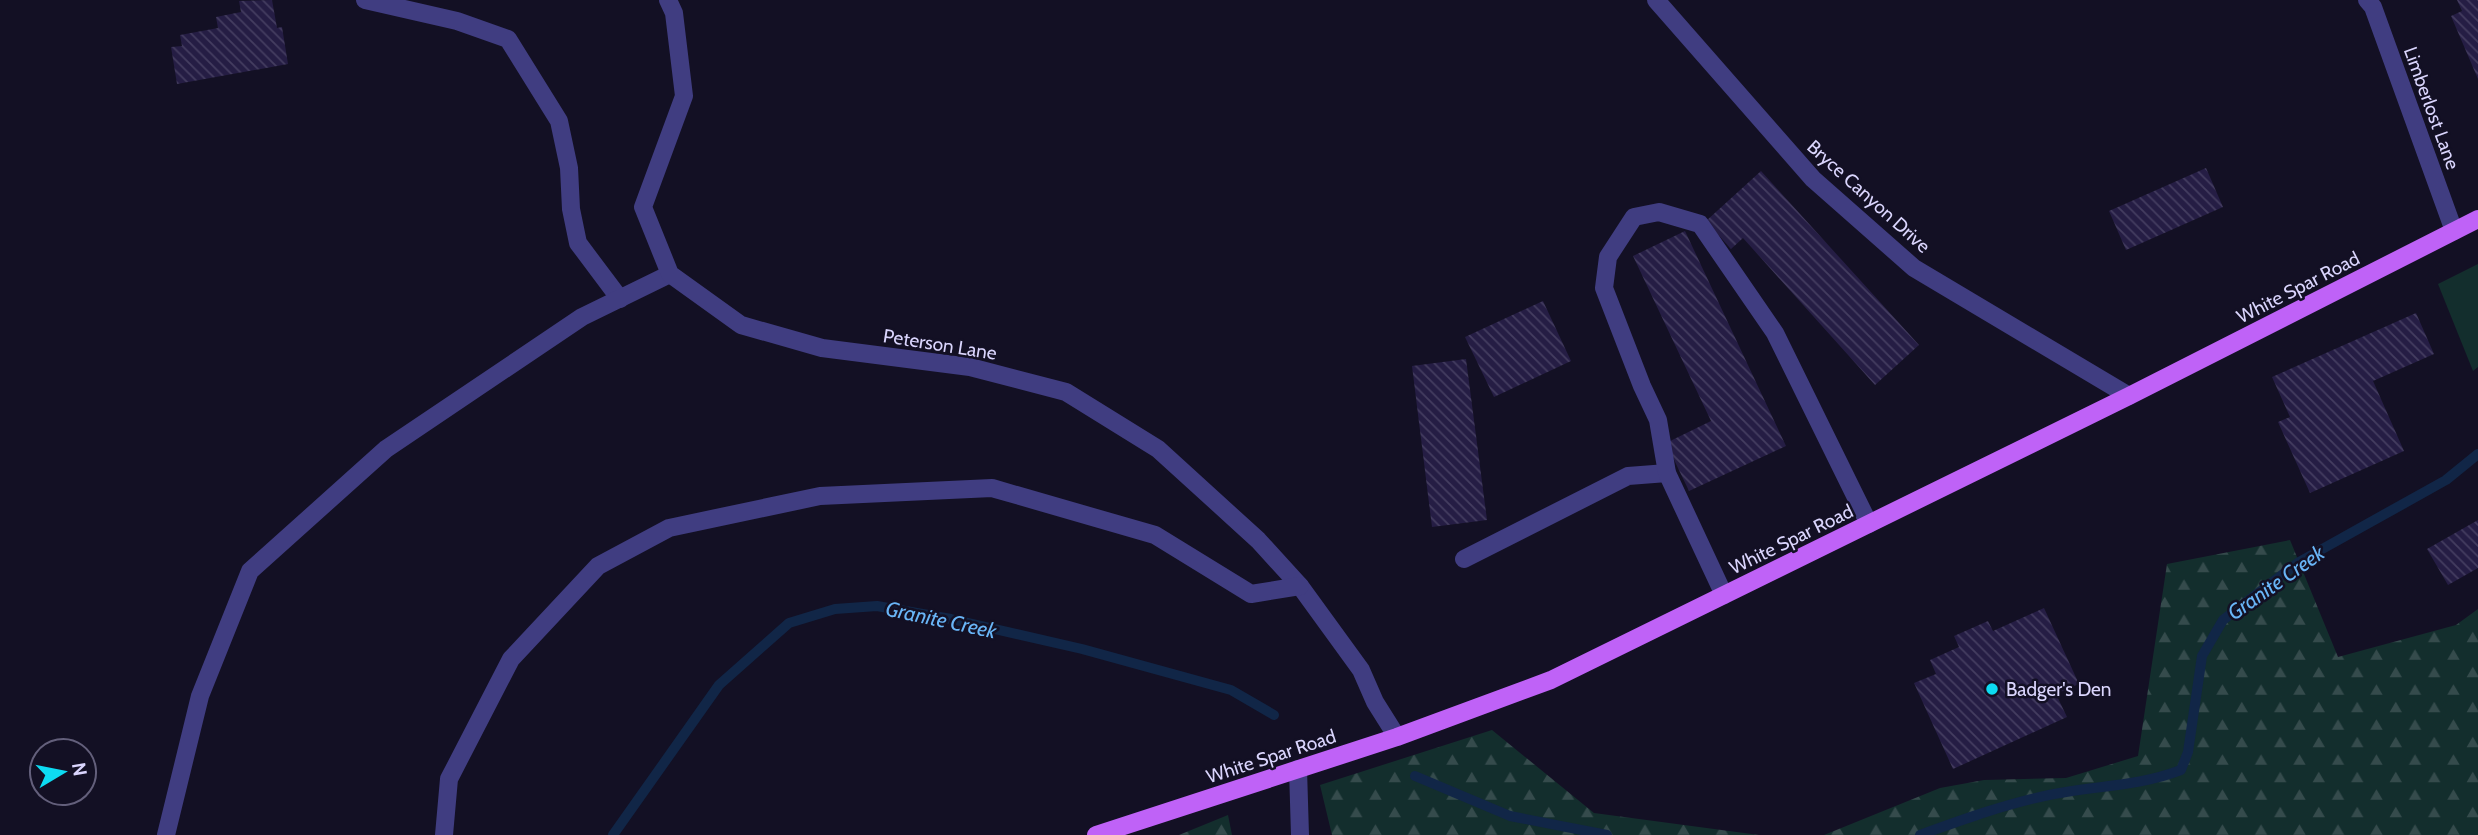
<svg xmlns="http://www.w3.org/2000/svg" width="2478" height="835" font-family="Cabin,sans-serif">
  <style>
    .grass { fill: #132e2d }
    .forest { fill: url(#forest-firs) }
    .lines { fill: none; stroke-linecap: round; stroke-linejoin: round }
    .stream { stroke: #112647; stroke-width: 10 }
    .building { fill: url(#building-back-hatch) }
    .service { stroke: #403d81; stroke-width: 18 }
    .minor { stroke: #403d81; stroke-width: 18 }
    .primary { stroke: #bf62f7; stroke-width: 18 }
    .poi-dot { fill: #0ddbf2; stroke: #131024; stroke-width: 2.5 }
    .labels { text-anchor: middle; stroke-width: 5; stroke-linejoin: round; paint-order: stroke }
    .street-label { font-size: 19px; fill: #dad5fd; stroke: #131024 }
    .poi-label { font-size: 19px; fill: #dad5fd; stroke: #131024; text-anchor: start }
    .water-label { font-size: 21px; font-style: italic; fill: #69b5f7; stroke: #131024 }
  </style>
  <defs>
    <pattern id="forest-firs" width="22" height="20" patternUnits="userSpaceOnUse" patternTransform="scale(1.75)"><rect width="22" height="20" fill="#132e2d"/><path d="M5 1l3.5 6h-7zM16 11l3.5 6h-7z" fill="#354b4c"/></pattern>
    <pattern id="building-back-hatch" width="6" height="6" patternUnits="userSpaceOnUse" patternTransform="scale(1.75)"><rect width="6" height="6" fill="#251d44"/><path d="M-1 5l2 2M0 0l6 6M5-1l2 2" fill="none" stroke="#443d60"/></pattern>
  </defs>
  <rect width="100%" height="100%" fill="#131024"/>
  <path class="grass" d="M 2478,264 L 2478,367 L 2473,371 L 2438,284 Z"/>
  <g class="forest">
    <path d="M 2290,540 L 2338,657 L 2456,625 L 2478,609 L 2478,835 L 1824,835 L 1940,788 L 1984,780 L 2066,778 L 2138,756 L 2167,564 Z"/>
    <path d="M 1492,730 L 1594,813 L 1759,835 L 1332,835 L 1320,785 Z"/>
    <path d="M 1228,815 L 1232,835 L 1179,835 Z"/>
  </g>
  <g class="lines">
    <g class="stream">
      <path d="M 1415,776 L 1510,816 L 1607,835"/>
      <path d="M 613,835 L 719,685 L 789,623 L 835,609 L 877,606 L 951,619 L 1082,649 L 1231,690 L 1274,715"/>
      <path d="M 1920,835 C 1964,819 2008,803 2054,794 C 2099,785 2136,787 2181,770 L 2188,752 L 2202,656 L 2223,620 L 2299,562 L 2446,480 L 2478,454"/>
    </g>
  </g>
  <g class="building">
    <path d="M 272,0 L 277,28 L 282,27 L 288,64 L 177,84 L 171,47 L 182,46 L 180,35 L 218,28 L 216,17 L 241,12 L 239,1 Z"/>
    <path d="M 2457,0 L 2478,0 L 2478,79 L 2451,16 L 2462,11 Z"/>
    <path d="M 2206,168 L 2223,207 L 2126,250 L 2109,211 Z"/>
    <path d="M 1761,171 L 1919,345 L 1875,385 L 1743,238 L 1731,249 L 1706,221 Z"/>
    <path d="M 1685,231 L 1786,446 L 1689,491 L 1666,443 L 1711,421 L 1633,256 Z"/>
    <path d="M 1543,301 L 1571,361 L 1494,397 L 1465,337 Z"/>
    <path d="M 2416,313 L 2434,354 L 2373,381 L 2404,451 L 2310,493 L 2278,422 L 2290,417 L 2272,377 Z"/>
    <path d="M 1466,359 L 1487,520 L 1432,527 L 1412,366 Z"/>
    <path d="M 2478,520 L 2478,568 L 2448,585 L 2427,549 Z"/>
    <path d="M 2044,608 L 2079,684 L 2056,694 L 2067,717 L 1953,769 L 1914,683 L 1936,674 L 1930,660 L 1959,647 L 1954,636 L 1988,621 L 1993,631 Z"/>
  </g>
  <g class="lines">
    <g class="service">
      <path d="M 365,0 L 457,21 L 508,39 L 559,121 L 569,168 L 571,209 L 578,243 L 620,299"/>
      <path d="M 1464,559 L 1628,476 L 1667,473"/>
      <path d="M 1724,595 L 1667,473 L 1658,420 L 1642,386 L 1604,288 L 1608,257 L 1634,217 L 1659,212 L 1700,224 L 1775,333 L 1869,524"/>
      <path d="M 1298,769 L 1300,835"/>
      <path d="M 166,835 L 200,696 L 250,571 L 386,449 L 582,317 L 670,274"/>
    </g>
    <g class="minor">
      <path d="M 668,0 L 674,13 L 684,96 L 643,207 L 670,274 L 741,325 L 822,348 L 970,367 L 1066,392 L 1158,449 L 1258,540 L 1300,586 L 1361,670 L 1375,702 L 1397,737"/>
      <path d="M 1656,0 L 1813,179 L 1914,268 L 2129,396"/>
      <path d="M 2367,0 L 2373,7 L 2454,231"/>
      <path d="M 444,835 L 449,779 L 511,659 L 598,566 L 669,528 L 820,496 L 992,488 L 1155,535 L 1251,594 L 1300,586"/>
    </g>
    <path class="primary" d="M 1096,835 L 1397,737 L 1551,680 L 2129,396 L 2478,219"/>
  </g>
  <circle class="poi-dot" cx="1992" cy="689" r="7"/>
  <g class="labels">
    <g class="street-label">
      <text transform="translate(2432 108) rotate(70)" y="7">Limberlost Lane</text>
      <text transform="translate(1869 196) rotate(42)" y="7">Bryce Canyon Drive</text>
      <text transform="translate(2298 287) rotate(-27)" y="7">White Spar Road</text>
      <text transform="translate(940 344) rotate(9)" y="7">Peterson Lane</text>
      <text transform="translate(1791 539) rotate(-26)" y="7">White Spar Road</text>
      <text transform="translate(1271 756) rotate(-18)" y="7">White Spar Road</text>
    </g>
    <g class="poi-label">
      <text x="2006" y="696">Badger's Den</text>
    </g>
    <g class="water-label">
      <text transform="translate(2276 583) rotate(-35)" y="7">Granite Creek</text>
      <text transform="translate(941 620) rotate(12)" y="7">Granite Creek</text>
    </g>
  </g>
  <g transform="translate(63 772) rotate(80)"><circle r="33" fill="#131024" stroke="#635f7b" stroke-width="2"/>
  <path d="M0-5L12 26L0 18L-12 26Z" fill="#0ddbf2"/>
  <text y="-10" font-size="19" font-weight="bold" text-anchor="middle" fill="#dad5fd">N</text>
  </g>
</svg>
